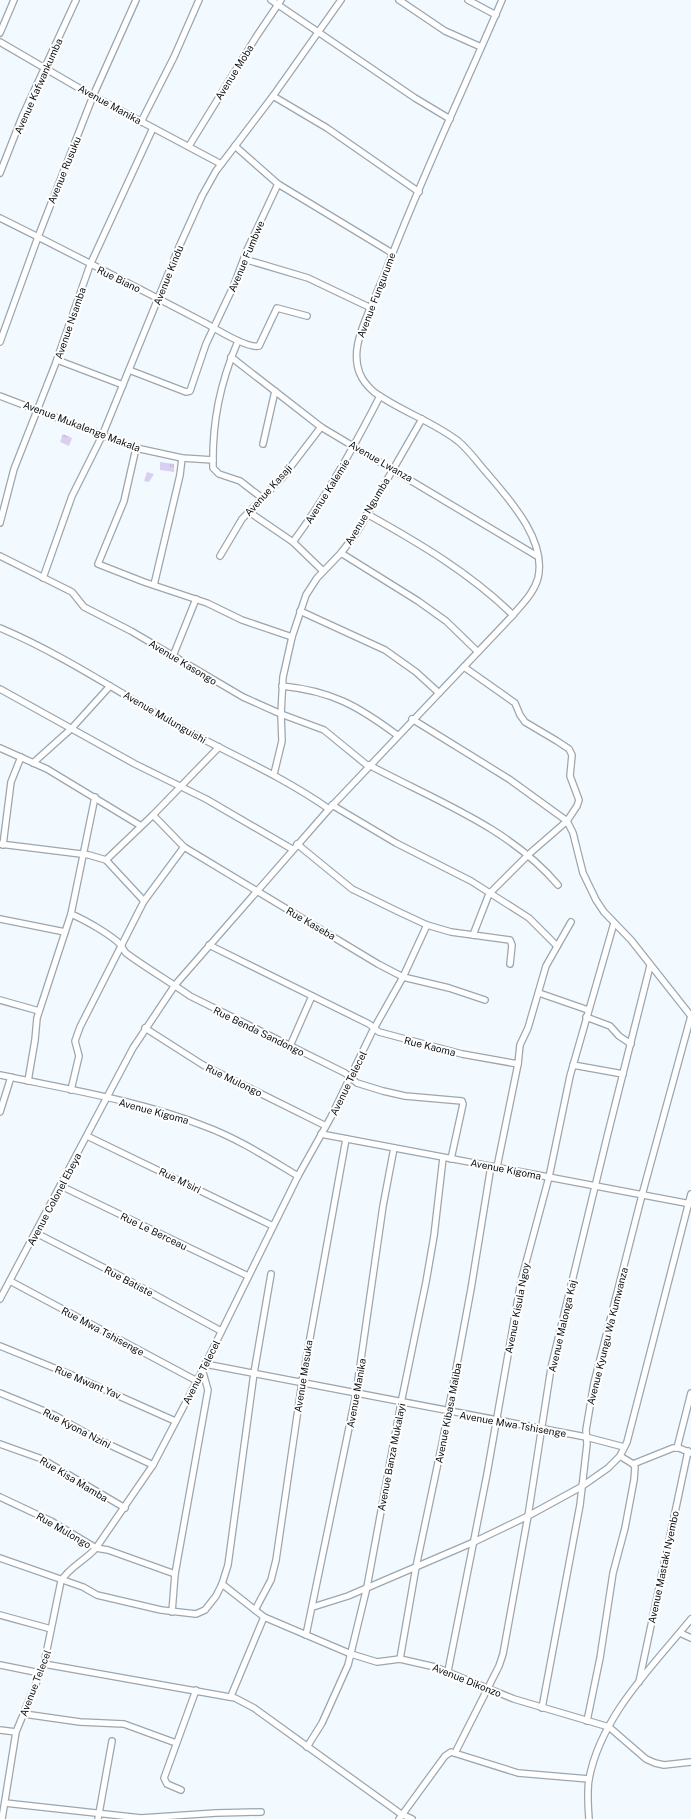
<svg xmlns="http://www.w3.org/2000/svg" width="691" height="1819" font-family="'Public Sans',sans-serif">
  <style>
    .park { fill: url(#park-tufts) }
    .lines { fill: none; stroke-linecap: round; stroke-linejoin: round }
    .minor-casing { stroke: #9ca6ae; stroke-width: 8 }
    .minor { stroke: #fff; stroke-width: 5.5 }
    .labels { text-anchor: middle; stroke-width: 4; stroke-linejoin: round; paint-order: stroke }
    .street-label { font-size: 10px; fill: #0b0e11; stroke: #fff }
  </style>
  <defs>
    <pattern id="park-tufts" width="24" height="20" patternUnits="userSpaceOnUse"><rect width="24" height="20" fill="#dacff0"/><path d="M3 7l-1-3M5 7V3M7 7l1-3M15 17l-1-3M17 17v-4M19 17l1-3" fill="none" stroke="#bab1cd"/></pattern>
  </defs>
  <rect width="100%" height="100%" fill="#f3faff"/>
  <g class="park">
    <path d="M 63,434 L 72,438 L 69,446 L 60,442 Z"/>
    <path d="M 160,462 L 174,464 L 174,472 L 160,470 Z"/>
    <path d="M 147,472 L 154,474 L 149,482 L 144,481 Z"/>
  </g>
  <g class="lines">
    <g class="minor-casing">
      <g id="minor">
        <path d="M 271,0 L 415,98 L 450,119"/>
        <path d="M 399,0 L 445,31 L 481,47"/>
        <path d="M 468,0 L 496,15"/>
        <path d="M 0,33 L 14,0"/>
        <path d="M 0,42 L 84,91 L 221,164"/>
        <path d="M 273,96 L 327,128 L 419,192"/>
        <path d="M 141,122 L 174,57 L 199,0"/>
        <path d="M 189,146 L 256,37 L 281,0"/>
        <path d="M 235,146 L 278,184 L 392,253"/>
        <path d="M 0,173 L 22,117 L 76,0"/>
        <path d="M 0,218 C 69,252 138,288 207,324 C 217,330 248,349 259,346 L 277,308 L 307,316"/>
        <path d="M 244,259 L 308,278 L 371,308"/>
        <path d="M 238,341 C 220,383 212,422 213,468 L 219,474 L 240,481 L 262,498"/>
        <path d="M 0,342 L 38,237 L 93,96 L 136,0"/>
        <path d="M 231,357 L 321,427 L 537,556"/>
        <path d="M 57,360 L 123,385"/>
        <path d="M 129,370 L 186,392 L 190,391 L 206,344 L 234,285 L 247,250 L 278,184"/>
        <path d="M 0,396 L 136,448 L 182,458 L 213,460"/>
        <path d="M 263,444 L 275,391"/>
        <path d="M 136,448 L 124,501 L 98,564 L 144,582 L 207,603 L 242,620 L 292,637"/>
        <path d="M 249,512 L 293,542 L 323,571"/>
        <path d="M 367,514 C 419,543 470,573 513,615"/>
        <path d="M 0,523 L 14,469 L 55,365 L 90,265 L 153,128"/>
        <path d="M 293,542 C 327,496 354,447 380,396"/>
        <path d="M 341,553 L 418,601 L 446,621 L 478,652"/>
        <path d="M 0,556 L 72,592 L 84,607 L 131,631 L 243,697 L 281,714 L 324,730 L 368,766"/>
        <path d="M 220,556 L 242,519 L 282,478 L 321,427"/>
        <path d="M 43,578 L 72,496 L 102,436 L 179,247 L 202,196 L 216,171 L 273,96 L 341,0"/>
        <path d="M 154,585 L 180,475 L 182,458"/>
        <path d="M 300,611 L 385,650 L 416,672 L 439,693"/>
        <path d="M 0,628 C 62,654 121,694 180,727 C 230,754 282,776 329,809"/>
        <path d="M 173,656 L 196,599"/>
        <path d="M 464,667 L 515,703 L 520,715 L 525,722 L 557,741 L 569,749 L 572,755 L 570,776 L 579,800 L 577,806 L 567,821 L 529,854 L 489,894 L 473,935"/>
        <path d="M 282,686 C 332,691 358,706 397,735"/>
        <path d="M 0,689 L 135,764 L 206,799 L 292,849"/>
        <path d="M 412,719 L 509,779 L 567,821 L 573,833 L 583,873 L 596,900 L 604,912 L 631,940 L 691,1016"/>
        <path d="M 0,748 L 47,769 L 141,826"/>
        <path d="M 33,763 L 72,728 L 110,686"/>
        <path d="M 369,765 C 434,800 509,827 558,885"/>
        <path d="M 274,774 L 282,741 L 281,714 L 283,677 L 292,637 L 306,595 L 317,578 L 341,553 L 357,532 L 422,419"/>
        <path d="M 332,805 L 396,843 L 471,881 L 529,918 L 557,946"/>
        <path d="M 153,815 L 184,847 L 378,964 L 403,977 L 449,988 L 485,1000"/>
        <path d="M 0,844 L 89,855 L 106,860 L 144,901"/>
        <path d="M 297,844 L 352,889 L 397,911 L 427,925 L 451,932 L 510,940 L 512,945 L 510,964"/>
        <path d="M 3,845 L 11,782 L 21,757"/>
        <path d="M 106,860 L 153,815 L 219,747"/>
        <path d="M 71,914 C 85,920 110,934 121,945 C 123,948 123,950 126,953 C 146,968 169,981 190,996 L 345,1073 L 357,1083 L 383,1091 L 405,1096 L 462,1101 L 463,1104 L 451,1159"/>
        <path d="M 0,919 L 65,932"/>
        <path d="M 209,945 L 369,1024 L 379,1032 L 462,1054 L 518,1064 L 520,1045 L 528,1028 L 546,966 L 571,922"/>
        <path d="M 539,993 L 588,1010"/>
        <path d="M 0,1000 L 39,1011"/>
        <path d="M 586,1017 L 610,1026 L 619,1036 L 631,1044"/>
        <path d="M 145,1028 L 203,1065 L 326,1126"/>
        <path d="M 290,1046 L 312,996"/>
        <path d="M 573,1065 L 623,1074"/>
        <path d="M 0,1075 C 66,1089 141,1101 204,1126 C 237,1138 268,1158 298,1176"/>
        <path d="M 28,1081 L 35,1040 L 37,1018 L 71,914 L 95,797"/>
        <path d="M 71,1090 L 79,1056 L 75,1041 L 80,1027 L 144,901 L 184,847"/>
        <path d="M 0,1112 L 11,1077"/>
        <path d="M 321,1134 L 691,1204"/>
        <path d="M 87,1136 L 273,1226"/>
        <path d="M 497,1167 L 518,1064"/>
        <path d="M 61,1186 L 248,1276"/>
        <path d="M 36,1233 L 124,1278 L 221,1331"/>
        <path d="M 10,1281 L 197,1381"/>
        <path d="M 0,1299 L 133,1048 L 175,985 L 329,809 L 513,615 C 522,604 534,593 538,578 C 547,540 509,499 486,472 C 477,462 469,450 458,441 C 432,421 400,411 374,392 C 360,380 355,367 357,349 C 359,329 377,294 385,273 C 420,180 463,91 502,0"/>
        <path d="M 0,1346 L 74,1376 L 175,1421"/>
        <path d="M 205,1364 L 586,1437 L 624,1447"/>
        <path d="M 0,1393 L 54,1415 L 95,1438 L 153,1465"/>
        <path d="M 0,1444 L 42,1459 L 125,1508"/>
        <path d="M 677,1448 L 691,1393"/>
        <path d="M 633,1464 L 673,1448 L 679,1448 L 691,1453"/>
        <path d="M 0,1497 L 51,1521 L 96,1548 L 108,1550 L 175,1574"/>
        <path d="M 0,1558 L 83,1587 L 97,1595 L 161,1610 L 196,1614 L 205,1610 L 216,1596 L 222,1584 L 228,1565 L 254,1373 L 271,1274"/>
        <path d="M 222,1584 L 264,1617 L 351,1654 L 377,1662 L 400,1659 L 435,1667 L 514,1699 L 609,1727 L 646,1759 L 655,1763 L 664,1765 L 691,1762"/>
        <path d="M 313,1607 L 348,1596 L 474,1542 L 528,1516 L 581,1487 L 608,1468 L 620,1456 L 627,1442 L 691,1194"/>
        <path d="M 255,1610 L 271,1580 L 276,1560 L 302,1382 L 346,1139"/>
        <path d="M 172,1612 L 175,1574 L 208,1390 L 202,1369"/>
        <path d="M 0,1615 L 51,1629"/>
        <path d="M 680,1633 L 691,1638"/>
        <path d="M 306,1635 L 356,1394 L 383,1206 L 394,1148"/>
        <path d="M 400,1659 L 416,1567 L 443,1439 L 471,1289 L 491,1166"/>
        <path d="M 44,1664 L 235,1698 L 254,1708 L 401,1814 L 412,1819"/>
        <path d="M 0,1665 L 40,1673"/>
        <path d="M 448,1671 L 487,1474 L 521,1281 L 549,1177 L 570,1076 L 614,923"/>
        <path d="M 639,1682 L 688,1451"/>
        <path d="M 231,1696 L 264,1617"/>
        <path d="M 542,1708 L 580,1505 L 587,1444 L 586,1430 L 594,1383 L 642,1195 L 691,1016"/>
        <path d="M 24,1714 L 80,1722 L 124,1724 L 176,1743"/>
        <path d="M 587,1721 L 600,1658 L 613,1573 L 625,1528 L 634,1480 L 635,1467 L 633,1464 L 620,1456"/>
        <path d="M 0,1730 L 16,1732"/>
        <path d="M 307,1747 L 322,1723 L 348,1665 L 367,1587 L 401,1403 L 426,1282 L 434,1236 L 443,1158"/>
        <path d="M 455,1753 L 499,1666 L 503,1654 L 528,1516 L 551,1368 L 608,1133 L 650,966"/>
        <path d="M 181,1790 L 167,1784 L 164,1778 L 196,1690"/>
        <path d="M 5,1803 L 141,1818 L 216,1813 L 261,1812"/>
        <path d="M 2,1819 L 16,1732 L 44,1664 L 61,1581 C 69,1567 86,1560 96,1548 L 153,1465 L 197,1381 L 298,1176 L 331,1117 L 372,1032 L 403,977 L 427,925"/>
        <path d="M 98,1819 L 112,1741"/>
        <path d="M 399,1819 L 445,1756 L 451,1752 L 518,1773 L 589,1779"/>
        <path d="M 589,1819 C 588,1806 587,1792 589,1779 C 601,1716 652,1667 691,1619"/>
      </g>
    </g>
    <use href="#minor" class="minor"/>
  </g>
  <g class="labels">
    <g class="street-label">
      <text transform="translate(234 72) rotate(-58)" y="4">Avenue Moba</text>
      <text transform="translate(38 86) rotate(-66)" y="4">Avenue Kafwankumba</text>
      <text transform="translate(110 104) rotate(29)" y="4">Avenue Manika</text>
      <text transform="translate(64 170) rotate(-68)" y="4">Avenue Rusuku</text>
      <text transform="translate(246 256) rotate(-67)" y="4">Avenue Fumbwe</text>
      <text transform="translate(168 275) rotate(-68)" y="4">Avenue Kindu</text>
      <text transform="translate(119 279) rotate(26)" y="4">Rue Biano</text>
      <text transform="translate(376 295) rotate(-69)" y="4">Avenue Fungurume</text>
      <text transform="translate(70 323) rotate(-71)" y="4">Avenue Nsamba</text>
      <text transform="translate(82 426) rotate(21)" y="4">Avenue Mukalenge Makala</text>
      <text transform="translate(381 461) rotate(30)" y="4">Avenue Lwanza</text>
      <text transform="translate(268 490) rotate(-48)" y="4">Avenue Kasaji</text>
      <text transform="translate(327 491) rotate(-58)" y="4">Avenue Kalemie</text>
      <text transform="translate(367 511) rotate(-59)" y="4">Avenue Ngumba</text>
      <text transform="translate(183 662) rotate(31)" y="4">Avenue Kasongo</text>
      <text transform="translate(165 717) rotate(30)" y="4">Avenue Mulunguishi</text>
      <text transform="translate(311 923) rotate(30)" y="4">Rue Kaseba</text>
      <text transform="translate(259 1031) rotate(26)" y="4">Rue Benda Sandongo</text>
      <text transform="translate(430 1046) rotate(14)" y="4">Rue Kaoma</text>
      <text transform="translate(234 1080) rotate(26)" y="4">Rue Mulongo</text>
      <text transform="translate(348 1083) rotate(-64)" y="4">Avenue Telecel</text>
      <text transform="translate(154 1111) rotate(15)" y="4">Avenue Kigoma</text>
      <text transform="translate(506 1169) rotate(11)" y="4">Avenue Kigoma</text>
      <text transform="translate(180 1180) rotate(26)" y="4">Rue M'siri</text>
      <text transform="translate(54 1199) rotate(-62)" y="4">Avenue Colonel Ebeya</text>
      <text transform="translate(154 1231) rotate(26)" y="4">Rue Le Berceau</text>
      <text transform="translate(129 1281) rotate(28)" y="4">Rue Batiste</text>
      <text transform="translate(517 1308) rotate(-79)" y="4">Avenue Kisula Ngoy</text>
      <text transform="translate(562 1326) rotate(-77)" y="4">Avenue Malonga Kaj</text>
      <text transform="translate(103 1331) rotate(28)" y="4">Rue Mwa Tshisenge</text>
      <text transform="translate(607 1336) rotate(-76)" y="4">Avenue Kyungu Wa Kumwanza</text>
      <text transform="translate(201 1372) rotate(-63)" y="4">Avenue Telecel</text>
      <text transform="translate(303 1376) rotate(-81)" y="4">Avenue Masuka</text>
      <text transform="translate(88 1382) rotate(23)" y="4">Rue Mwant Yav</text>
      <text transform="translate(356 1393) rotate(-80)" y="4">Avenue Manika</text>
      <text transform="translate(448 1413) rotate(-79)" y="4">Avenue Kibasa Maliba</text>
      <text transform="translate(513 1424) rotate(10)" y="4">Avenue Mwa Tshisenge</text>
      <text transform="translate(77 1428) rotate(27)" y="4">Rue Kyona Nzini</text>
      <text transform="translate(391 1457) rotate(-79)" y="4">Avenue Banza Mukalayi</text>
      <text transform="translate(74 1479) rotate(31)" y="4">Rue Kisa Mamba</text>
      <text transform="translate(64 1530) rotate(30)" y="4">Rue Mulongo</text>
      <text transform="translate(663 1567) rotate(-78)" y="4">Avenue Mastaki Nyembo</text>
      <text transform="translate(467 1680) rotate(22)" y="4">Avenue Dikonzo</text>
      <text transform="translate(35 1683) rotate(-69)" y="4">Avenue Telecel</text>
    </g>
  </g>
</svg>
